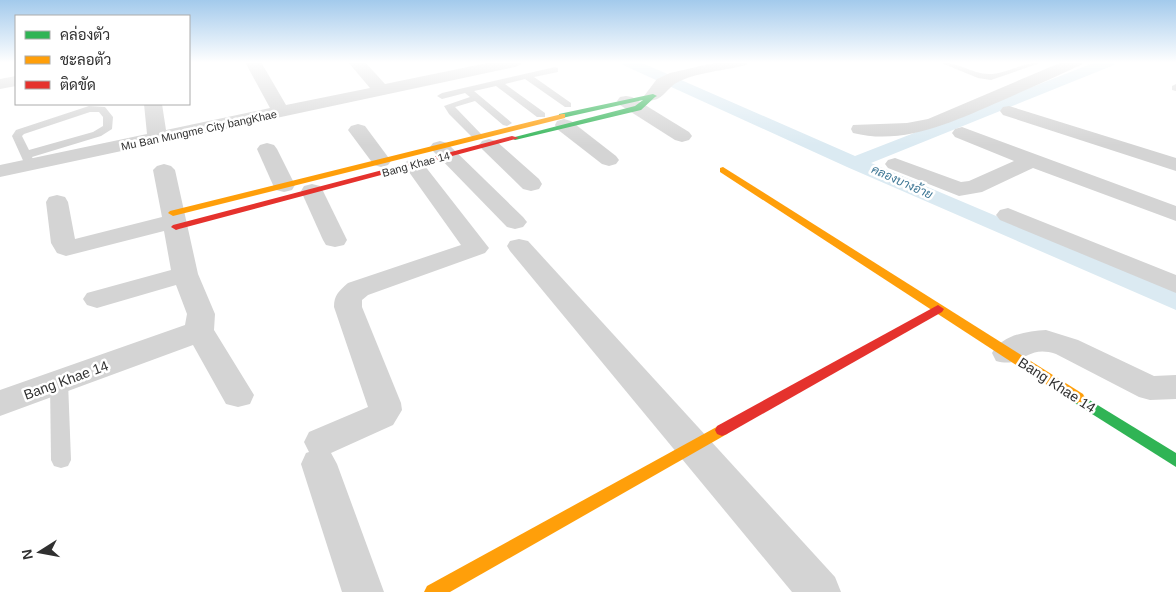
<svg xmlns="http://www.w3.org/2000/svg" width="1176" height="592" font-family="Arial,Sarabun,sans-serif">
  <style>
    .lines { fill: none; stroke-linecap: round; stroke-linejoin: round }
    .canal { fill: #dbeaf2; fill-rule: evenodd }
    .lane { fill: #d4d4d4; fill-rule: evenodd }
    .street { fill: #d4d4d4; fill-rule: evenodd }
    .fast { fill: #30b455; fill-rule: evenodd }
    .slow { fill: #ff9f0a; fill-rule: evenodd }
    .jam { fill: #e5322d; fill-rule: evenodd }
    .labels { text-anchor: middle; stroke-width: 5; stroke-linejoin: round; paint-order: stroke }
    .far-street-label { font-size: 11px; fill: #303030; stroke: #fff }
    .far-water-label { font-size: 12px; font-style: italic; fill: #3d7694; stroke: #fff }
    .street-label { font-size: 14px; fill: #303030; stroke: #fff }
  </style>
  <rect width="100%" height="100%" fill="#fff"/>
  <g class="lines">
    <path class="canal" d="M 621,62 L 640,62 L 855,156 L 1096,62 L 1116,62 L 1114,65 L 871,163 L 1176,292 L 1176,310 L 847,167 L 623,65 Z"/>
    <g class="lane">
      <path d="M 939,62 C 958,62 973,74 989,74 C 1006,74 1023,62 1043,62 L 991,80 L 978,78 Z"/>
      <path d="M 555,67 L 558,68 L 558,72 L 534,77 L 571,103 L 571,107 L 565,107 L 525,79 L 505,84 L 545,113 L 545,117 L 537,117 L 496,86 L 474,91 L 512,123 L 507,126 L 503,125 L 475,101 L 455,107 L 482,135 L 483,137 L 482,139 L 474,139 L 449,114 L 444,106 L 470,97 L 465,93 L 442,99 L 437,96 L 442,93 Z"/>
      <path d="M 1176,84 L 1176,91 L 1172,90 L 1172,86 Z"/>
      <path d="M 89,106 L 105,107 L 113,117 L 112,129 L 101,136 L 32,157 L 36,165 L 34,167 L 26,167 L 12,136 L 16,130 ZM 90,112 L 99,112 L 103,117 L 103,126 L 93,132 L 29,150 L 22,136 L 24,134 Z"/>
      <path d="M 59,376 L 65,377 L 68,382 L 71,460 L 68,466 L 61,468 L 54,466 L 51,460 L 50,382 L 53,377 Z"/>
    </g>
    <g class="street">
      <path d="M 245,62 L 261,62 L 286,105 L 370,88 L 348,62 L 365,62 L 385,84 L 492,62 L 523,62 L 520,65 L 515,67 L 0,177 L 0,165 L 147,134 L 144,104 L 162,104 L 166,130 L 270,108 Z"/>
      <path d="M 718,62 L 749,62 L 746,65 C 728,70 694,73 678,82 C 666,88 662,103 647,100 L 644,96 L 657,79 L 670,73 Z"/>
      <path d="M 1062,62 L 1084,62 L 1081,65 C 1055,77 1028,89 1001,101 C 954,121 905,146 853,133 L 851,129 L 853,125 L 907,123 L 928,119 Z"/>
      <path d="M 16,76 L 16,86 L 0,89 L 0,79 Z"/>
      <path d="M 626,96 L 632,97 L 689,132 L 692,136 L 689,140 L 682,142 L 675,140 L 620,105 L 617,101 L 620,97 Z"/>
      <path d="M 1009,106 L 1176,158 L 1176,171 L 1003,115 L 1000,111 L 1003,107 Z"/>
      <path d="M 564,119 L 571,121 L 616,156 L 619,160 L 616,164 L 609,166 L 602,164 L 557,129 L 555,125 L 557,121 Z"/>
      <path d="M 358,124 L 365,126 L 388,157 L 391,161 L 388,165 L 381,167 L 374,165 L 348,130 L 351,126 Z"/>
      <path d="M 962,127 L 1176,206 L 1176,221 L 1033,168 L 982,192 L 959,196 L 888,168 L 885,164 L 888,160 L 895,158 L 961,182 L 969,181 L 1014,161 L 955,137 L 952,133 L 955,129 Z"/>
      <path d="M 489,139 L 496,141 L 539,179 L 542,184 L 539,189 L 531,191 L 523,189 L 482,149 L 479,145 L 482,141 Z"/>
      <path d="M 440,141 L 447,143 L 523,217 L 527,222 L 523,227 L 515,229 L 507,227 L 433,151 L 430,147 L 433,143 Z"/>
      <path d="M 267,143 L 274,145 L 277,149 L 295,185 L 292,190 L 284,192 L 276,190 L 273,185 L 257,149 L 260,145 Z"/>
      <path d="M 414,159 L 421,161 L 489,248 L 485,253 L 368,295 L 362,300 L 362,307 L 401,403 L 402,410 L 393,425 L 331,453 L 337,464 L 384,592 L 342,592 L 301,464 L 306,453 L 309,452 L 304,442 L 309,432 L 368,407 L 334,307 C 334,295 339,291 348,283 L 461,245 L 404,165 L 407,161 Z"/>
      <path d="M 164,164 L 171,166 L 175,170 L 198,274 L 215,314 L 214,330 L 254,395 L 250,404 L 238,407 L 226,404 L 193,345 L 0,416 L 0,390 L 185,325 L 187,314 L 176,285 L 97,308 L 87,305 L 83,299 L 87,293 L 171,270 L 164,231 L 66,256 L 57,253 L 51,243 L 46,202 L 49,197 L 57,195 L 65,197 L 68,202 L 75,239 L 162,217 L 153,170 L 157,166 Z"/>
      <path d="M 312,184 L 320,186 L 323,191 L 347,240 L 344,245 L 335,247 L 326,245 L 323,240 L 301,191 L 304,186 Z"/>
      <path d="M 1008,208 L 1176,275 L 1176,293 L 1000,220 L 996,215 L 1000,210 Z"/>
      <path d="M 519,239 L 528,241 L 835,577 L 841,592 L 792,592 L 510,251 L 507,246 L 510,241 Z"/>
      <path d="M 1046,330 L 1078,340 L 1154,376 L 1176,375 L 1176,399 L 1150,400 L 1139,397 L 1056,354 C 1025,344 1024,369 996,361 L 992,353 C 1002,335 1027,331 1046,330 Z"/>
    </g>
    <g class="fast">
      <path d="M 653,94 L 657,96 L 655,97 L 641,110 L 515,140 L 511,138 L 635,106 L 643,100 L 562,118 L 559,118 L 559,114 Z"/>
      <path d="M 1078,393 L 1176,453 L 1176,467 L 1073,402 L 1071,398 L 1073,394 Z"/>
    </g>
    <g class="slow">
      <path d="M 562,114 L 565,114 L 565,118 L 173,216 L 168,213 L 170,211 Z"/>
      <path d="M 723,167 L 1083,394 L 1085,398 L 1083,402 L 1078,403 L 1073,402 L 720,172 L 720,168 Z"/>
      <path d="M 722,424 L 727,426 L 729,430 L 727,434 L 450,592 L 424,592 L 427,586 Z"/>
    </g>
    <g class="jam">
      <path d="M 512,136 L 519,138 L 179,229 L 176,230 L 171,227 L 173,225 Z"/>
      <path d="M 938,305 L 944,309 L 942,312 L 727,434 L 722,436 L 717,434 L 715,430 L 717,426 Z"/>
    </g>
  </g>
  <linearGradient id="sky" x2="0" y2="1"><stop stop-color="#a3caec"/><stop offset="0.43" stop-color="#fff"/><stop offset="1" stop-color="#fff" stop-opacity="0"/></linearGradient>
  <rect width="1176" height="145" fill="url(#sky)"/>
  <g class="labels">
    <g class="far-street-label">
      <text transform="translate(199 130) rotate(-12)" y="4">Mu Ban Mungme City bangKhae</text>
      <text transform="translate(416 164) rotate(-15)" y="4">Bang Khae 14</text>
    </g>
    <g class="far-water-label">
      <text transform="translate(902 182) rotate(24)" y="4">คลองบางอ้าย</text>
    </g>
    <g class="street-label">
      <text transform="translate(66 380) rotate(-20)" y="5">Bang Khae 14</text>
      <text transform="translate(1057 385) rotate(33)" y="5">Bang Khae 14</text>
    </g>
  </g>
  <rect x="15" y="15" width="175" height="90" fill="#ffffff" stroke="#acacac"/>
  <rect x="25" y="31" width="25" height="8" fill="#30b455" stroke="#acacac"/>
  <text x="60" y="40" font-size="15" fill="#303030">คล่องตัว</text>
  <rect x="25" y="56" width="25" height="8" fill="#ff9f0a" stroke="#acacac"/>
  <text x="60" y="65" font-size="15" fill="#303030">ชะลอตัว</text>
  <rect x="25" y="81" width="25" height="8" fill="#e5322d" stroke="#acacac"/>
  <text x="60" y="90" font-size="15" fill="#303030">ติดขัด</text>
  <g transform="translate(40 552) rotate(259)" stroke="#ffffff" stroke-width="4" paint-order="stroke">
  <path d="M0-4L9 19L0 12L-9 19Z" fill="#303030"/>
  <text y="-8" font-size="14" font-weight="bold" text-anchor="middle" fill="#303030">N</text>
  </g>
</svg>
